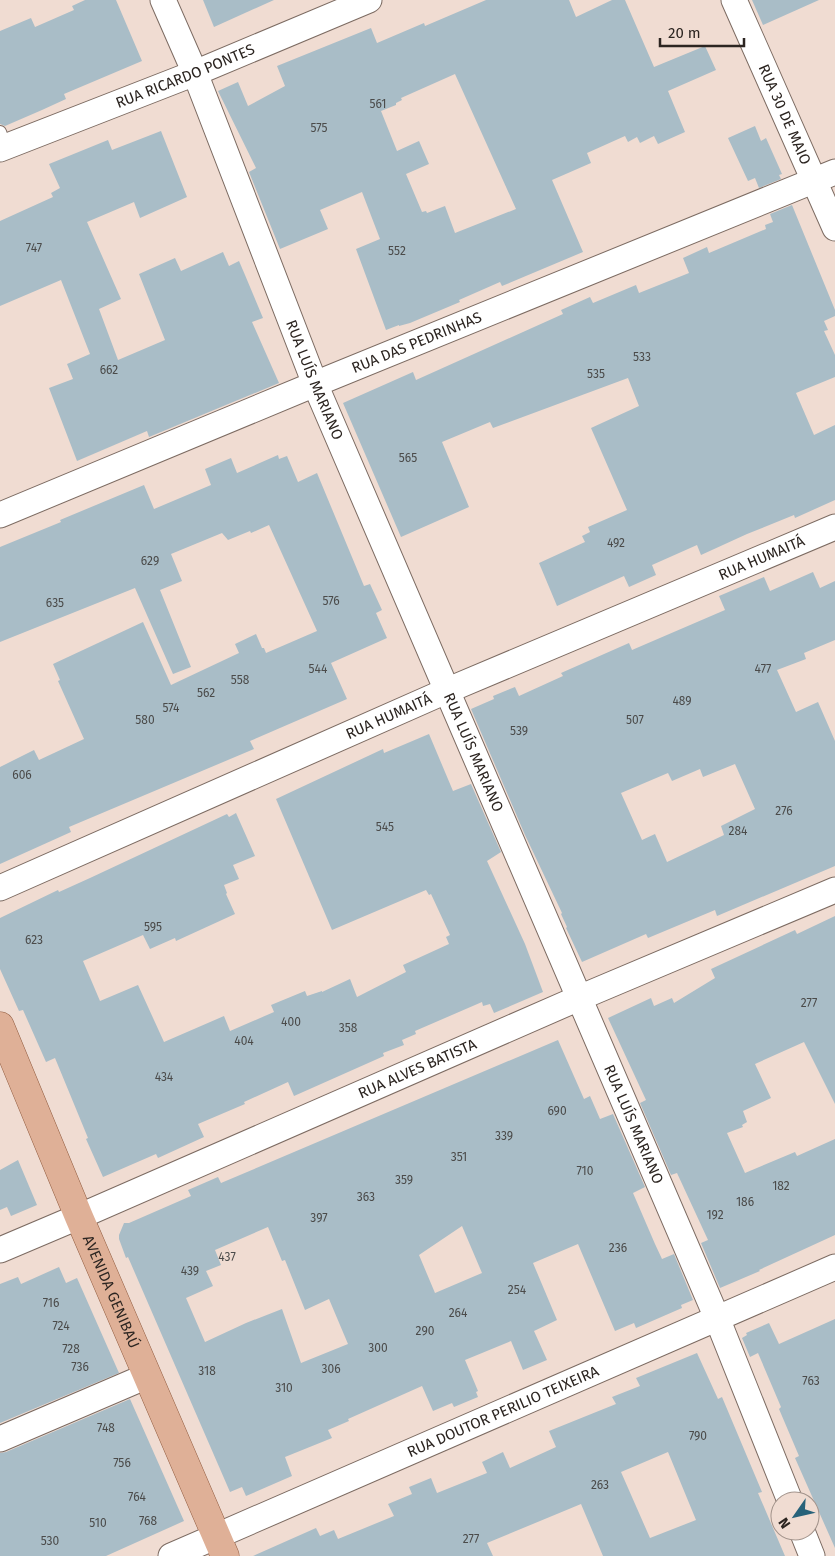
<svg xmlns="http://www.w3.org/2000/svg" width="835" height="1556" font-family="'Fira Sans',sans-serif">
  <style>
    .building { fill: #a9bdc7; fill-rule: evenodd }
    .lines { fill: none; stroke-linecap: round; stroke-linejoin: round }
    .lane-casing { stroke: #7c6b62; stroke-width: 14 }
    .street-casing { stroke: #7c6b62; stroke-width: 27 }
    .primary-casing { stroke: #925d41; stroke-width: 29 }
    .lane { stroke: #fff; stroke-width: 12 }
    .street { stroke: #fff; stroke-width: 25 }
    .primary { stroke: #dfb097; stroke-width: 28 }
    .labels { text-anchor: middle; stroke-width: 4; stroke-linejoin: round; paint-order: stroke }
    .number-label { font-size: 12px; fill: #4b4b4a }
    .street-label { font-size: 15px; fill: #2c2521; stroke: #f0dcd2 }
  </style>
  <rect width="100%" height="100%" fill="#f0dcd2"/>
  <g class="building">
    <path d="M 85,0 L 116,0 L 142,61 L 64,94 L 66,99 L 42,110 L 5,126 L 0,124 L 0,31 L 31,18 L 35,27 L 74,10 L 72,6 Z"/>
    <path d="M 203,0 L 274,0 L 214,27 Z"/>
    <path d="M 486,0 L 569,0 L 576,17 L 612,0 L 625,0 L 654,67 L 705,46 L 716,70 L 668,91 L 685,132 L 658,144 L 654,136 L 640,143 L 637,137 L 628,142 L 625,136 L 587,153 L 591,163 L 552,180 L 583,252 L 502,286 L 500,282 L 459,300 L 460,302 L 410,323 L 399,326 L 399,325 L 386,330 L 356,249 L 380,239 L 362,192 L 320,210 L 328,229 L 280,249 L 249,172 L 256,168 L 218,91 L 238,82 L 248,106 L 285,86 L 277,66 L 371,28 L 377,43 L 424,23 L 425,26 ZM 455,74 L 516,209 L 455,233 L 445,206 L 427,213 L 426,211 L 422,212 L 406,174 L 429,164 L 419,141 L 397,151 L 381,111 L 396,105 L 396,103 L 402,100 L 401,98 Z"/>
    <path d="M 752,0 L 819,0 L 763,25 Z"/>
    <path d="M 755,126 L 761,141 L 766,138 L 782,174 L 779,175 L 781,179 L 759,188 L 755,178 L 748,181 L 728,138 Z"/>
    <path d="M 161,131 L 187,197 L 140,218 L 134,202 L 87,222 L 121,299 L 99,309 L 118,360 L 165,340 L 139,274 L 175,258 L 181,271 L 223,252 L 229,266 L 239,261 L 245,275 L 263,318 L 252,322 L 279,383 L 149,437 L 147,431 L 77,461 L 49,388 L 73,379 L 67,364 L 90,354 L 61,280 L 0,306 L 0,221 L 53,197 L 51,193 L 60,188 L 49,164 L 108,140 L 112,150 Z"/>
    <path d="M 792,205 L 835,310 L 835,316 L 824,321 L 828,330 L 824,331 L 835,355 L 835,377 L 796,393 L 814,435 L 835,425 L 835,500 L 795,518 L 794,515 L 747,534 L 701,555 L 697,545 L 652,565 L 656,575 L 629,587 L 624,576 L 557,606 L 539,563 L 585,542 L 582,536 L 590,532 L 588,527 L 627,510 L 591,428 L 639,406 L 628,378 L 493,428 L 490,422 L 442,442 L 469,507 L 401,537 L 343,403 L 413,372 L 416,380 L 563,314 L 561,310 L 590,297 L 593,303 L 636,285 L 639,293 L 689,273 L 683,258 L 707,247 L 709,253 L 766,229 L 765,225 L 773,222 L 770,214 Z"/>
    <path d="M 278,455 L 279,459 L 287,456 L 298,482 L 317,473 L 364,586 L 370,584 L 382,610 L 376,613 L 387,638 L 331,663 L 347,699 L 250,741 L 254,749 L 69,827 L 71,832 L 0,864 L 0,767 L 34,750 L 39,760 L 84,739 L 58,681 L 60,680 L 53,664 L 143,622 L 171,685 L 239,653 L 235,644 L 256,634 L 262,648 L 264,648 L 266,653 L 317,631 L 269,525 L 251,533 L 250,531 L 228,540 L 222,533 L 171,554 L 182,581 L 160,590 L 191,667 L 173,674 L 135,588 L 0,642 L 0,547 L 61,522 L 60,520 L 144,485 L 154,509 L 211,485 L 205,469 L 231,458 L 237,473 Z"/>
    <path d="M 813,572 L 820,588 L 835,581 L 835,640 L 804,653 L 806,659 L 777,670 L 796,712 L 818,702 L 835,741 L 835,866 L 717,916 L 715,910 L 648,938 L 646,934 L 582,962 L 566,928 L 567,927 L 561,914 L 562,913 L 525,835 L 471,709 L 494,699 L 493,696 L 515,687 L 519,696 L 563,676 L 561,673 L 629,643 L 632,650 L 725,610 L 719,596 L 764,577 L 770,591 ZM 735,764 L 755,809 L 721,826 L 724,835 L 667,862 L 655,834 L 642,840 L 621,793 L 668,773 L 672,781 L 700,769 L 703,777 Z"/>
    <path d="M 429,734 L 453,791 L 471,784 L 501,852 L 487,861 L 525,944 L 543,992 L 494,1013 L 490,1004 L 483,1006 L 482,1002 L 415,1031 L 416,1034 L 402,1040 L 404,1045 L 383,1053 L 384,1056 L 294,1096 L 288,1082 L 244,1102 L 245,1104 L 198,1124 L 204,1137 L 158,1158 L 156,1154 L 103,1177 L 86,1139 L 88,1138 L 55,1058 L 46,1062 L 23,1010 L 19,1011 L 0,969 L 0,918 L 58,890 L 59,892 L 90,878 L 227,814 L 229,817 L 236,813 L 255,856 L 233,865 L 239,879 L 224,885 L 227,893 L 226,894 L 235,914 L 176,941 L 175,938 L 150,949 L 143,935 L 83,961 L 100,1001 L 138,985 L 164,1042 L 224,1016 L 230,1031 L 274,1012 L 271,1005 L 305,991 L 307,996 L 322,991 L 322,992 L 350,979 L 357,997 L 406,972 L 403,965 L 449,944 L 446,937 L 450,935 L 431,894 L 429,895 L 426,890 L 332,930 L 276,799 L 383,749 L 384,753 Z"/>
    <path d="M 835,916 L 835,1104 L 804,1042 L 755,1064 L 771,1098 L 743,1111 L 747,1122 L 742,1125 L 743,1127 L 727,1133 L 745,1173 L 795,1152 L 797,1156 L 835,1139 L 835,1235 L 759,1270 L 760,1271 L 720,1288 L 701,1243 L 708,1240 L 677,1173 L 671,1175 L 640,1103 L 646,1100 L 608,1018 L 651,998 L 654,1006 L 672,998 L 674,1003 L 715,978 L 711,969 L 795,930 L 797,934 Z"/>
    <path d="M 558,1040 L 584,1099 L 590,1096 L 600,1119 L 613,1114 L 645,1187 L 633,1193 L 655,1244 L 662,1259 L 674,1254 L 693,1300 L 681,1305 L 682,1308 L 636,1328 L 634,1323 L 615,1331 L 578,1244 L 533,1263 L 557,1320 L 534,1331 L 547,1360 L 523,1370 L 511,1341 L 465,1360 L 478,1391 L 476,1392 L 478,1397 L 454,1407 L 452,1403 L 433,1411 L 422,1386 L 348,1419 L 349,1421 L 328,1430 L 332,1438 L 285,1457 L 292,1476 L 246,1496 L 242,1487 L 230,1492 L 128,1257 L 126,1258 L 119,1239 L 119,1235 L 124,1223 L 129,1223 L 191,1196 L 188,1190 L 218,1177 L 221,1183 ZM 462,1226 L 482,1273 L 435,1293 L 419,1255 ZM 268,1227 L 282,1261 L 285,1260 L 305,1310 L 329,1299 L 348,1344 L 301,1363 L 282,1309 L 246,1323 L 205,1342 L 186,1298 L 213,1286 L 206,1271 L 221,1265 L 215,1250 Z"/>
    <path d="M 18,1160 L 37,1205 L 11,1216 L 7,1207 L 0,1210 L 0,1170 Z"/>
    <path d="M 59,1267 L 66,1283 L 77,1278 L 119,1373 L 0,1423 L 0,1284 L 18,1277 L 21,1284 Z"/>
    <path d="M 835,1319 L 835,1548 L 795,1458 L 799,1456 L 779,1409 L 781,1407 L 758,1353 L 750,1357 L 742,1338 L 747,1335 L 746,1333 L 769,1323 L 779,1344 Z"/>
    <path d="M 697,1353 L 718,1399 L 722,1397 L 762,1492 L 758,1493 L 785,1556 L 603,1556 L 581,1504 L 487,1543 L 493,1556 L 253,1556 L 316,1528 L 320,1536 L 334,1530 L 338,1539 L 394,1516 L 388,1504 L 412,1494 L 409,1487 L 431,1478 L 437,1493 L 487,1473 L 482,1462 L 503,1452 L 510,1468 L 556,1447 L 549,1431 L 616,1404 L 612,1397 L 640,1386 L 636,1378 ZM 668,1452 L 696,1520 L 650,1538 L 621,1472 Z"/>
    <path d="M 130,1399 L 184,1521 L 106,1556 L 0,1556 L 0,1453 L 6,1452 Z"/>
  </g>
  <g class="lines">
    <g class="lane-casing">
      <path id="lane" d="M 0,132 L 6,147"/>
    </g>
    <g class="street-casing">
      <g id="street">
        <path id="s1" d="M 163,0 L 195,73 L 315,384 L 717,1318 L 790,1501"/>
        <path id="s2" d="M 734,0 L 835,228"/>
        <path id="s3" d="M 0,149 L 195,73 L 369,0"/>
        <path id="s4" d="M 0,515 L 315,384 L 835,172"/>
        <path id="s5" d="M 0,888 L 446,691 L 835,527"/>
        <path id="s6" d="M 0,1250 L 92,1211 L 579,998 L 835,890"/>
        <path d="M 0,1439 L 147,1376"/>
        <path d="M 802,1531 L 812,1556"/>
        <path id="s7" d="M 171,1556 L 835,1267"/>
      </g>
    </g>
    <g class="primary-casing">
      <g id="primary">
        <path id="s8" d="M 0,1026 L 79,1217 L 225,1556"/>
      </g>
    </g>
    <use href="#lane" class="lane"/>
    <use href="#street" class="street"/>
    <use href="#primary" class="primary"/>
  </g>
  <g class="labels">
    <g class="number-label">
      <text x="378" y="108">561</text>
      <text x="319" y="132">575</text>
      <text x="34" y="252">747</text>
      <text x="397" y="255">552</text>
      <text x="642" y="361">533</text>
      <text x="109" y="374">662</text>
      <text x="596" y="378">535</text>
      <text x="408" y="462">565</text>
      <text x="616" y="547">492</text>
      <text x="150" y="565">629</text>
      <text x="331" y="605">576</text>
      <text x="55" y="607">635</text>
      <text x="318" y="673">544</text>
      <text x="763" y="673">477</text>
      <text x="240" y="684">558</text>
      <text x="206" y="697">562</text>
      <text x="682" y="705">489</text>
      <text x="171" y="712">574</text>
      <text x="145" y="724">580</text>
      <text x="635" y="724">507</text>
      <text x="519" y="735">539</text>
      <text x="22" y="779">606</text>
      <text x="784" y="815">276</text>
      <text x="385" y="831">545</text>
      <text x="738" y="835">284</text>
      <text x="153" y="931">595</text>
      <text x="34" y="944">623</text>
      <text x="809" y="1007">277</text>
      <text x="291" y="1026">400</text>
      <text x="348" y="1032">358</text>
      <text x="244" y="1045">404</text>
      <text x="164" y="1081">434</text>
      <text x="557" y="1115">690</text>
      <text x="504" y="1140">339</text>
      <text x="459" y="1161">351</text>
      <text x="585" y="1175">710</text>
      <text x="404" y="1184">359</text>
      <text x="781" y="1190">182</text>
      <text x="366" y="1201">363</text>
      <text x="745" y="1206">186</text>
      <text x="715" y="1219">192</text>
      <text x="319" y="1222">397</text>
      <text x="618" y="1252">236</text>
      <text x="227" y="1261">437</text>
      <text x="190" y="1275">439</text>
      <text x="517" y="1294">254</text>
      <text x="51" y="1307">716</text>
      <text x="458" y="1317">264</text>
      <text x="61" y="1330">724</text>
      <text x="425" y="1335">290</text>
      <text x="378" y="1352">300</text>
      <text x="71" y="1353">728</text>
      <text x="80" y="1371">736</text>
      <text x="331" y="1373">306</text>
      <text x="207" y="1375">318</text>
      <text x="811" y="1385">763</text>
      <text x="284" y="1392">310</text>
      <text x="106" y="1432">748</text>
      <text x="698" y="1440">790</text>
      <text x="122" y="1467">756</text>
      <text x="600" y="1489">263</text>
      <text x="137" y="1501">764</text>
      <text x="148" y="1525">768</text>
      <text x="98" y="1527">510</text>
      <text x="471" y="1543">277</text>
      <text x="50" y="1545">530</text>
    </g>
    <g class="street-label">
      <text dy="5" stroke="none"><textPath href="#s3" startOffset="199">RUA RICARDO PONTES</textPath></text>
      <text dy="5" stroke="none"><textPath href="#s2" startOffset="125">RUA 30 DE MAIO</textPath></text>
      <text dy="5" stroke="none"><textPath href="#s4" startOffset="451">RUA DAS PEDRINHAS</textPath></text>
      <text dy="5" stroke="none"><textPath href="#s1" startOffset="409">RUA LUÍS MARIANO</textPath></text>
      <text dy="5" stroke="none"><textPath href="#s5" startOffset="830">RUA HUMAITÁ</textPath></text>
      <text dy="5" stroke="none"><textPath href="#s5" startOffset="425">RUA HUMAITÁ</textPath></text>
      <text dy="5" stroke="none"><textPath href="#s1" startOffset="814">RUA LUÍS MARIANO</textPath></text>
      <text dy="5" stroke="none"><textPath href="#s6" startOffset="455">RUA ALVES BATISTA</textPath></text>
      <text dy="5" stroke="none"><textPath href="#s1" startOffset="1219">RUA LUÍS MARIANO</textPath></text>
      <text dy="5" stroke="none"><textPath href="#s8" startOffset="288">AVENIDA GENIBAÚ</textPath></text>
      <text dy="5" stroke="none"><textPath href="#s7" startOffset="362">RUA DOUTOR PERILIO TEIXEIRA</textPath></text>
    </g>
  </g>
  <g transform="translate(795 1516) rotate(236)"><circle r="24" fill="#f0dcd2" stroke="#a2938b"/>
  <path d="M0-4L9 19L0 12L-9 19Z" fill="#27627a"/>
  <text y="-8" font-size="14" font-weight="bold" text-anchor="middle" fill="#2c2521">N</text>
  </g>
  <path d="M660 38v8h84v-8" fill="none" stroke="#2c2521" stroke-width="2.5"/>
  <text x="668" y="38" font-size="15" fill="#2c2521" stroke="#f0dcd2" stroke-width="4" paint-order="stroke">20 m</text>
</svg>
